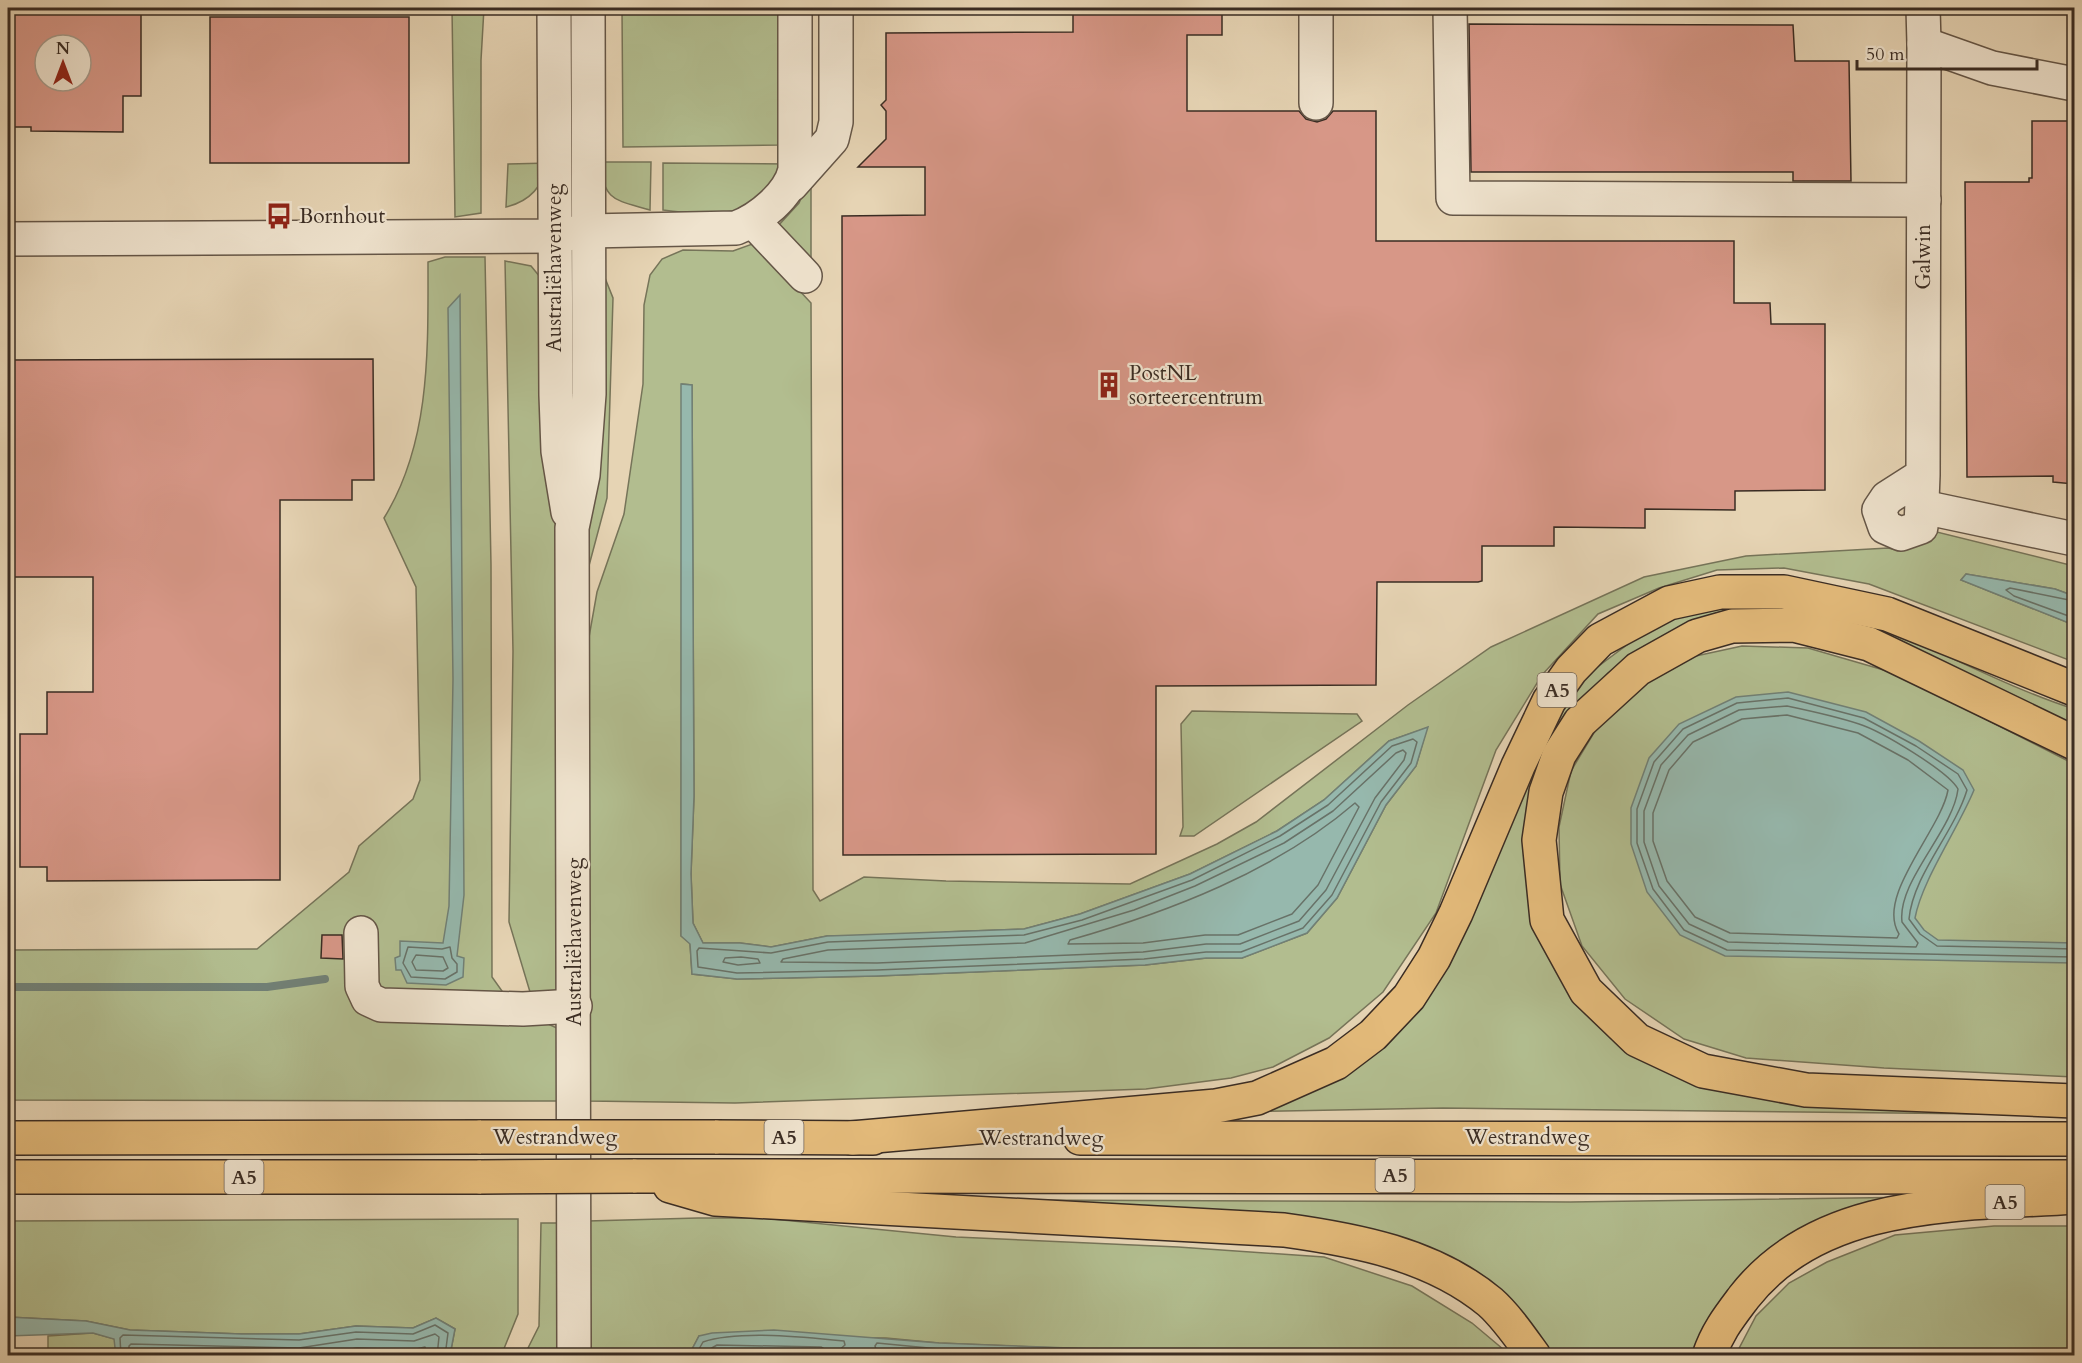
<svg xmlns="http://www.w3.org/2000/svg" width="2082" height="1363" font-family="Cardo,serif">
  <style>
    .green { fill: #b2bd8f; stroke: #767459; stroke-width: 1.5; fill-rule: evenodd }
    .water { fill: #96b8ad; stroke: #718076; stroke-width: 1.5 }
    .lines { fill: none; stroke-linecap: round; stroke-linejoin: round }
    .shore { stroke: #687268; stroke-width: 1.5 }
    .stream { stroke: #718076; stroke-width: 8 }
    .building { fill: #d79787; stroke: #3a2c23; stroke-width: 1.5; fill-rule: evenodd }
    .minor-casing { stroke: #655647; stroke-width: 36 }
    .highway-casing { stroke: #3a2c23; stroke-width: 36 }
    .minor { stroke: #efe3ce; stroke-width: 33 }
    .highway { stroke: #e3ba7a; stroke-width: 33 }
    .highway-bridge-casing { stroke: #3a2c23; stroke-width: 36; stroke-linecap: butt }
    .highway-bridge { stroke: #e3ba7a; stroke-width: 33 }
    .labels { text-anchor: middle; stroke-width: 4.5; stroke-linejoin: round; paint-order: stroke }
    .shield { fill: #efe3ce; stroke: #706356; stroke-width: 1.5 }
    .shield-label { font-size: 20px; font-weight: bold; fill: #3a2c23 }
    .poi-label { font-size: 21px; fill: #3a2c23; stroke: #efe3ce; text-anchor: start }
    .street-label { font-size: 21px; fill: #3a2c23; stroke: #efe3ce }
  </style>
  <rect width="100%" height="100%" fill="#e6d4b4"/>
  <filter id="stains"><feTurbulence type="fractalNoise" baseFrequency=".00333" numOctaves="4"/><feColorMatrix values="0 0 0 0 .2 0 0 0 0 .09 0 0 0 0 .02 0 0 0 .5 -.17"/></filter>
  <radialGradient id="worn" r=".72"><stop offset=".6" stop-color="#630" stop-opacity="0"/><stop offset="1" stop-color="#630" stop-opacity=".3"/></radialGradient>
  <g class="green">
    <path d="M 452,8 L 484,8 L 481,60 L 481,213 L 455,217 Z"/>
    <path d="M 607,8 L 781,8 L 778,145 L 623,147 L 622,9 Z"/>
    <path d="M 597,162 L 651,162 L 650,210 C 612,199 607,202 597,162 Z"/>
    <path d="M 549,163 C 542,186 531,201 506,207 L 508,164 Z"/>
    <path d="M 663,163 L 788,164 C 779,179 763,197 748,206 C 732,216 683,213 663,210 Z"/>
    <path d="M 811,176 L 811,263 L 777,227 L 799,203 Z"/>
    <path d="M 755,243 L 811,303 L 813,890 L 820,901 L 864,877 L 946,881 L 1130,884 L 1217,844 L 1256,822 L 1408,705 L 1491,647 L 1644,577 L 1746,556 L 1888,548 C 1908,553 1923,545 1937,532 L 2074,566 L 2074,596 L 2055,589 L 1966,574 L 1961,580 L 2074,625 L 2074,662 L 1869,584 L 1784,568 L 1717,570 L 1659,588 L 1598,614 L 1542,675 L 1496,750 L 1436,913 L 1383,992 L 1329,1038 L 1273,1067 L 1231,1078 L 1146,1089 L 735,1103 L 587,1101 L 586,654 L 597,592 L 624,514 L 643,384 L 644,305 L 650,275 L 662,259 L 683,250 L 733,251 ZM 682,384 L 692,385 L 694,796 L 691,874 L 693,923 L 703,943 L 740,943 L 771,947 L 827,936 L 943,935 L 945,932 L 1024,929 L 1080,914 L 1190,874 L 1277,831 L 1324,800 L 1389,741 L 1427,728 L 1416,766 L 1386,805 L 1337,898 L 1307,933 L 1242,958 L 1207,958 L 1145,965 L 877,976 L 737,979 L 692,974 L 690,943 L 681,936 Z"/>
    <path d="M 445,257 L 485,257 L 491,565 L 492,977 L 507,998 L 351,1002 L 533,1017 L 559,1029 L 561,1101 L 8,1100 L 8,950 L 257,949 L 349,872 L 359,846 L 413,799 L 420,780 L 416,587 L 384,518 C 431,442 428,349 428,262 Z"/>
    <path d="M 505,261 L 531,266 L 554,294 L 561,991 L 533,1002 L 509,922 L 513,651 Z"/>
    <path d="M 601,268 L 613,298 L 607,498 L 582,592 Z"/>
    <path d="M 1768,601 C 1791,604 1819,604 1841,612 C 1921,639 1994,683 2074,709 L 2074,734 L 1826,622 L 1640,649 L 1608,673 L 1577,708 L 1530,896 L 1640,1054 L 2074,1115 L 1443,1108 L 1229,1112 L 1304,1094 L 1471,902 L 1576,683 L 1647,630 L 1702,608 Z"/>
    <path d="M 1742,646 L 1808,648 L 1894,673 L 2074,764 L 2074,1077 L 1884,1068 L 1746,1058 L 1684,1039 L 1625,999 L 1582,946 L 1560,884 L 1559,827 L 1571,771 L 1601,721 L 1637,686 L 1682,659 Z"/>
    <path d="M 1192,711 L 1357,714 L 1362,721 L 1194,836 L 1180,836 L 1183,827 L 1181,724 Z"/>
    <path d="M 1927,1197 L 1856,1212 L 1696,1356 L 1548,1355 L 1423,1247 L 998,1200 L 1570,1202 Z"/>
    <path d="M 698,1218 L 762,1218 L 956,1237 L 1178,1247 L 1324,1257 L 1412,1286 L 1472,1323 L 1510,1355 L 1257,1356 L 939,1343 L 886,1338 L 699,1336 L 689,1355 L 591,1355 L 588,1221 Z"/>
    <path d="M 518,1219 L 518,1314 L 501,1356 L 450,1355 L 455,1329 L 436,1318 L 413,1328 L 356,1326 L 299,1334 L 242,1334 L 130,1330 L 86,1321 L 8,1317 L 8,1221 Z"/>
    <path d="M 541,1223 L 562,1223 L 560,1355 L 524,1356 L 539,1326 Z"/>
    <path d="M 1994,1226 L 2074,1226 L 2074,1355 L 1735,1356 L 1756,1316 L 1789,1283 L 1827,1262 L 1895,1235 Z"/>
    <path d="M 93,1333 L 115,1339 L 116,1355 L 48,1356 L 48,1336 Z"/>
    <path d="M 718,1351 L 866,1352 L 904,1355 L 711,1356 Z"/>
  </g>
  <g class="water">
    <path d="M 460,295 L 464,895 L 457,956 L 464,958 L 463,977 L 446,985 L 407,983 L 401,970 L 396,970 L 395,958 L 400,956 L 400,941 L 443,943 L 449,906 L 453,679 L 448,308 Z"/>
    <path d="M 681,384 L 692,385 L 694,796 L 691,874 L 693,923 L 703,943 L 740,943 L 771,947 L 827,936 L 1024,929 L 1080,914 L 1190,874 L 1277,831 L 1324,800 L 1389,741 L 1428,727 L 1416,766 L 1386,805 L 1337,898 L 1307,933 L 1242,958 L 1206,958 L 1145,965 L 877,976 L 737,979 L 692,974 L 690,944 L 681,936 Z"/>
    <path d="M 1966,574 L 2055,589 L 2074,596 L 2074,625 L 1961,580 Z"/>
    <path d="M 1788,692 L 1866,712 L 1919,741 L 1963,770 L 1974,790 C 1958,829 1922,880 1915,918 L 1924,930 L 1938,940 L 2074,943 L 2074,963 L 1725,956 L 1680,935 L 1647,892 L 1631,844 L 1631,808 L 1649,758 L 1679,724 L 1736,697 Z"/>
    <path d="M 8,1317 L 86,1321 L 130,1330 L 242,1334 L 299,1334 L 356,1326 L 413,1328 L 436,1318 L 455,1329 L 450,1355 L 116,1356 L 114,1339 L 93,1333 L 8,1336 Z"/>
    <path d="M 774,1330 L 939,1343 L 1257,1355 L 904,1356 L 866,1352 L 718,1351 L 711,1355 L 689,1355 L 699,1336 L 712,1333 Z"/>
    <path d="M 1893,1350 L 2074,1355 L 1876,1355 Z"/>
  </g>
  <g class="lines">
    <g class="shore">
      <path d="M 2074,601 L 2010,588 L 2006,590 L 2014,596 L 2074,618"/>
      <path d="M 1787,706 C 1811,711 1835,716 1859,724 C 1881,731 1948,771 1958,789 C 1953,831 1897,881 1902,922 L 1918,943 L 1916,947 L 1728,942 L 1689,924 L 1659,886 L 1644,842 L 1644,811 L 1661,765 L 1688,735 L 1739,710 Z"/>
      <path d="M 1787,715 L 1858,733 L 1908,760 L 1948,790 C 1941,830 1875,896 1899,934 L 1897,938 L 1730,933 L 1695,917 L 1667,881 L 1653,841 L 1653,813 L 1669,770 L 1693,742 L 1742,719 Z"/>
      <path d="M 1413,739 L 1417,742 L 1411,763 L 1381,802 L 1332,895 L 1303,928 L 1241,952 L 1206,952 L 1144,959 L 877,970 L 737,973 L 698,967 L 697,951 L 699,948 L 771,953 L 828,942 L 1024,935 L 1082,920 L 1192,880 L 1280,836 L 1328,805 L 1392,746 Z"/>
      <path d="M 1403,750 L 1406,753 L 1404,760 L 1375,798 L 1326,890 L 1299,921 L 1240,944 L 1206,944 L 1143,952 L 877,963 L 781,962 L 783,959 L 828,950 L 1025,943 L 1134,910 L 1195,886 L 1284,843 L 1333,811 L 1396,753 Z"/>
      <path d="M 1355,803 L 1359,807 L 1318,885 L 1292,914 L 1238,935 L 1205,935 L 1143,943 L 1068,944 L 1070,940 C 1169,912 1276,871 1355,803 Z"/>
      <path d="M 408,947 L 442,949 L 450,947 L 452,958 L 457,964 L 457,972 L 445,979 L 411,977 L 403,963 Z"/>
      <path d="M 2074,949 L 1937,946 L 1920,934 L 1909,919 C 1913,875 1954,833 1967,790 L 1958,774 L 1916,746 L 1864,718 L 1788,698 L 1737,703 L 1683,729 L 1654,762 L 1637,809 L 1637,843 L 1653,889 L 1684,930 L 1727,950 L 2074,957"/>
      <path d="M 416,955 L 443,957 L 448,968 L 443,971 L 416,970 L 412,962 Z"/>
      <path d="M 741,957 L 758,959 L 760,963 L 738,965 L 723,962 L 725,958 Z"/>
      <path d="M 121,1356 L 120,1338 L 123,1335 L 299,1340 L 356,1332 L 413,1334 L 435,1325 L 448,1333 L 445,1356"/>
      <path d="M 129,1356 L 129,1346 L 131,1344 L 299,1348 L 357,1339 L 414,1341 L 435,1334 L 439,1337 L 437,1356"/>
      <path d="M 138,1356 L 141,1353 L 210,1356"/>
      <path d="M 307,1356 L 357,1348 L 412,1350 L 425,1347 L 428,1356"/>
      <path d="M 695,1356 L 703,1342 C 738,1330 806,1337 844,1341 L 845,1345 L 839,1350 L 838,1356"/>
      <path d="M 709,1356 L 710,1349 L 717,1345 L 821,1347 L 826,1350 L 827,1356"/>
      <path d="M 878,1356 L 875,1346 L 877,1343 L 939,1349 L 1117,1356"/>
    </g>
    <path class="stream" d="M 8,987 L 267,987 L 325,979"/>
  </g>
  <g class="building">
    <path d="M 8,8 L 141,8 L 141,96 L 123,96 L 123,132 L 31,131 L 31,127 L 8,127 ZM 45,45 L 81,45 L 81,81 L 45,81 Z"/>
    <path d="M 1073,8 L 1222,8 L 1222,35 L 1187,35 L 1187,111 L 1299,111 L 1306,119 L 1317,122 L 1326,119 L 1333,111 L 1376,111 L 1376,241 L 1734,241 L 1734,303 L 1770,303 L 1771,324 L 1825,324 L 1825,490 L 1735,491 L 1735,510 L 1645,509 L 1645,528 L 1554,527 L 1554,546 L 1482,546 L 1482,581 L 1478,582 L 1377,582 L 1376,685 L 1156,686 L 1156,854 L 843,855 L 842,216 L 925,215 L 925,167 L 858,167 L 886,139 L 886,111 L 881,105 L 886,100 L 886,33 L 1073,32 Z"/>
    <rect x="210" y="17" width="199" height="146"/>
    <path d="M 1469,24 L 1793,25 L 1795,61 L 1849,61 L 1851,181 L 1793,181 L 1793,172 L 1471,172 Z"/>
    <path d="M 2032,121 L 2074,121 L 2074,484 L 2053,482 L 2053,476 L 1967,477 L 1965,182 L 2029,182 L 2029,178 L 2032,178 Z"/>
    <path d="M 373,359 L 374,480 L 352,480 L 352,500 L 280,500 L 280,880 L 47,881 L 47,867 L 20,867 L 20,734 L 47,734 L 47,692 L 93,692 L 93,577 L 8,577 L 8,360 Z"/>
    <path d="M 322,935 L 342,935 L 343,959 L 321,958 Z"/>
  </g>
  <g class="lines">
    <g class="minor-casing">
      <g id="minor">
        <path d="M 554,8 L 556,395 L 558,451 L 568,512"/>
        <path d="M 1450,8 L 1453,198 L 1924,200"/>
        <path d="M 1923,8 L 1924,44 L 1923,475 L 1921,527 L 1901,534 L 1885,527 L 1879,510 L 1887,498 L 1923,475"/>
        <path d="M 1924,44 L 1992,68 L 2074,84"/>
        <path d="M 1316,103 L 1316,8"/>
        <path d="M 791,185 L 832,139 L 836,122 L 836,8"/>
        <path d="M 753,221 L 805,276"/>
        <path d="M 8,239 L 554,236 L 588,231 L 736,228 C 760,219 789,195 795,170 L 795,8"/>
        <path d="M 1923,507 L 2074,539"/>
        <path d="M 361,933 L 362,986 L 368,999 L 381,1005 L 523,1009 L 575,1006"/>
        <path d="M 574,1356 L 572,528 L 583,475 L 589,394 L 588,8"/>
      </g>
    </g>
    <g class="highway-casing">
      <g id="highway">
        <path d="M 2074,743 L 1869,644 L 1794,625 L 1732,626 L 1697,636 L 1638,669 L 1580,722 L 1559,755 L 1546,792 L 1539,840 L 1547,920 L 1586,991 L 1637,1040 L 1703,1071 L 1806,1090 L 2074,1101"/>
        <path d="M 715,1137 L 873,1138"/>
        <path d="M 8,1138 L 481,1137"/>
        <path d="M 852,1138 L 1216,1106 L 1257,1098 L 1336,1063 L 1373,1035 L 1409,997 L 1434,958 L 1456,913 L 1518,766 L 1549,701 L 1571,670 L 1600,640 L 1669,603 L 1720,592 L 1784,592 L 1887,614 L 2074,689"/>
        <path d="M 1080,1138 L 2074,1139"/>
        <path d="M 633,1176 L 2074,1177"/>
        <path d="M 8,1177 L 481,1177"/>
        <path d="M 670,1186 L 715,1199 L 1284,1230 C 1356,1240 1432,1254 1490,1302 C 1506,1316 1521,1338 1534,1356"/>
        <path d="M 1709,1356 C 1717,1332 1729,1317 1744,1297 C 1821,1198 1961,1205 2074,1197"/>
      </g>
    </g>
    <use href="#minor" class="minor"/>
    <use href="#highway" class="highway"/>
    <g class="highway-bridge-casing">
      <g id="highway-bridge">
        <path d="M 481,1137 L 715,1137"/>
        <path d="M 481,1177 L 633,1176"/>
      </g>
    </g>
    <use href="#highway-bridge" class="highway-bridge"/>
  </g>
  <defs>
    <g id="bus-bare" transform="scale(2.07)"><path d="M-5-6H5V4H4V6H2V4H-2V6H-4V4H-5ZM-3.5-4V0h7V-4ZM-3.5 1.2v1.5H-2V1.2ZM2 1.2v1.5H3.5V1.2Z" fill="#8f2418" stroke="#efe3ce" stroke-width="2.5" paint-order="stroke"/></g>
    <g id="building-bare" transform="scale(2.07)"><path d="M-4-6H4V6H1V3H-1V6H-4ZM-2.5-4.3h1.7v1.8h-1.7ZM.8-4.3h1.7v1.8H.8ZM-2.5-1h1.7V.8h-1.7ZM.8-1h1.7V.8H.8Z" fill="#8f2418" stroke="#efe3ce" stroke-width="2.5" paint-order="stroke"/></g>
  </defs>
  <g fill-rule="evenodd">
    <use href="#bus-bare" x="279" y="216"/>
    <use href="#building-bare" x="1109" y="385"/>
  </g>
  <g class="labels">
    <g class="shield">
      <rect x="1537.5" y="673" width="39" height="34" rx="4.5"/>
      <rect x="764.5" y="1120" width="39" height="34" rx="4.5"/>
      <rect x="1375.5" y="1158" width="39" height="34" rx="4.5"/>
      <rect x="224.5" y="1160" width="39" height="34" rx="4.5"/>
      <rect x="1985.5" y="1185" width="39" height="34" rx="4.5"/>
    </g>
    <g class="shield-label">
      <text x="1557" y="697">A5</text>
      <text x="784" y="1144">A5</text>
      <text x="1395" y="1182">A5</text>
      <text x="244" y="1184">A5</text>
      <text x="2005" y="1209">A5</text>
    </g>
    <g class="poi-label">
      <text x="299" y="223">Bornhout</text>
      <text x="1129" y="380">PostNL<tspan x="1129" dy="24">sorteercentrum</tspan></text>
    </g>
    <g class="street-label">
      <text transform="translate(1923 257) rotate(-90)" y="7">Galwin</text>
      <text transform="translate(554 268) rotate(-90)" y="7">Australiëhavenweg</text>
      <text transform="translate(574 942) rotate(-90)" y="7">Australiëhavenweg</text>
      <text x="555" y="1144">Westrandweg</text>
      <text x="1527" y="1144">Westrandweg</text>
      <text x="1041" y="1145">Westrandweg</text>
    </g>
  </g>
  <rect width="2082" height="1363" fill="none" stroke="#e6d4b4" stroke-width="30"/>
  <rect x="9" y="9" width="2064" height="1345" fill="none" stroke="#3a2c23" stroke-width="3"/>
  <rect x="15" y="15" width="2052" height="1333" fill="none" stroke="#3a2c23" stroke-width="1.5"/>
  <g transform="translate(63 63)"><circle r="28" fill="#efe3ce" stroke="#a79a8a" stroke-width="1.5"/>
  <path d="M0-4.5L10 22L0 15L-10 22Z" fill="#8f2418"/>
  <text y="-9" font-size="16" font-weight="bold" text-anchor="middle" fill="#3a2c23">N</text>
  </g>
  <path d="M1857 60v9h180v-9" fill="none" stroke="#3a2c23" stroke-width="3"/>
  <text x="1866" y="60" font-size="18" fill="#3a2c23" stroke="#efe3ce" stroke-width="4.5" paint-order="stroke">50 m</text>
  <rect width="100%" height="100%" filter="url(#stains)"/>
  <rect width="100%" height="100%" fill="url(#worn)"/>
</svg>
